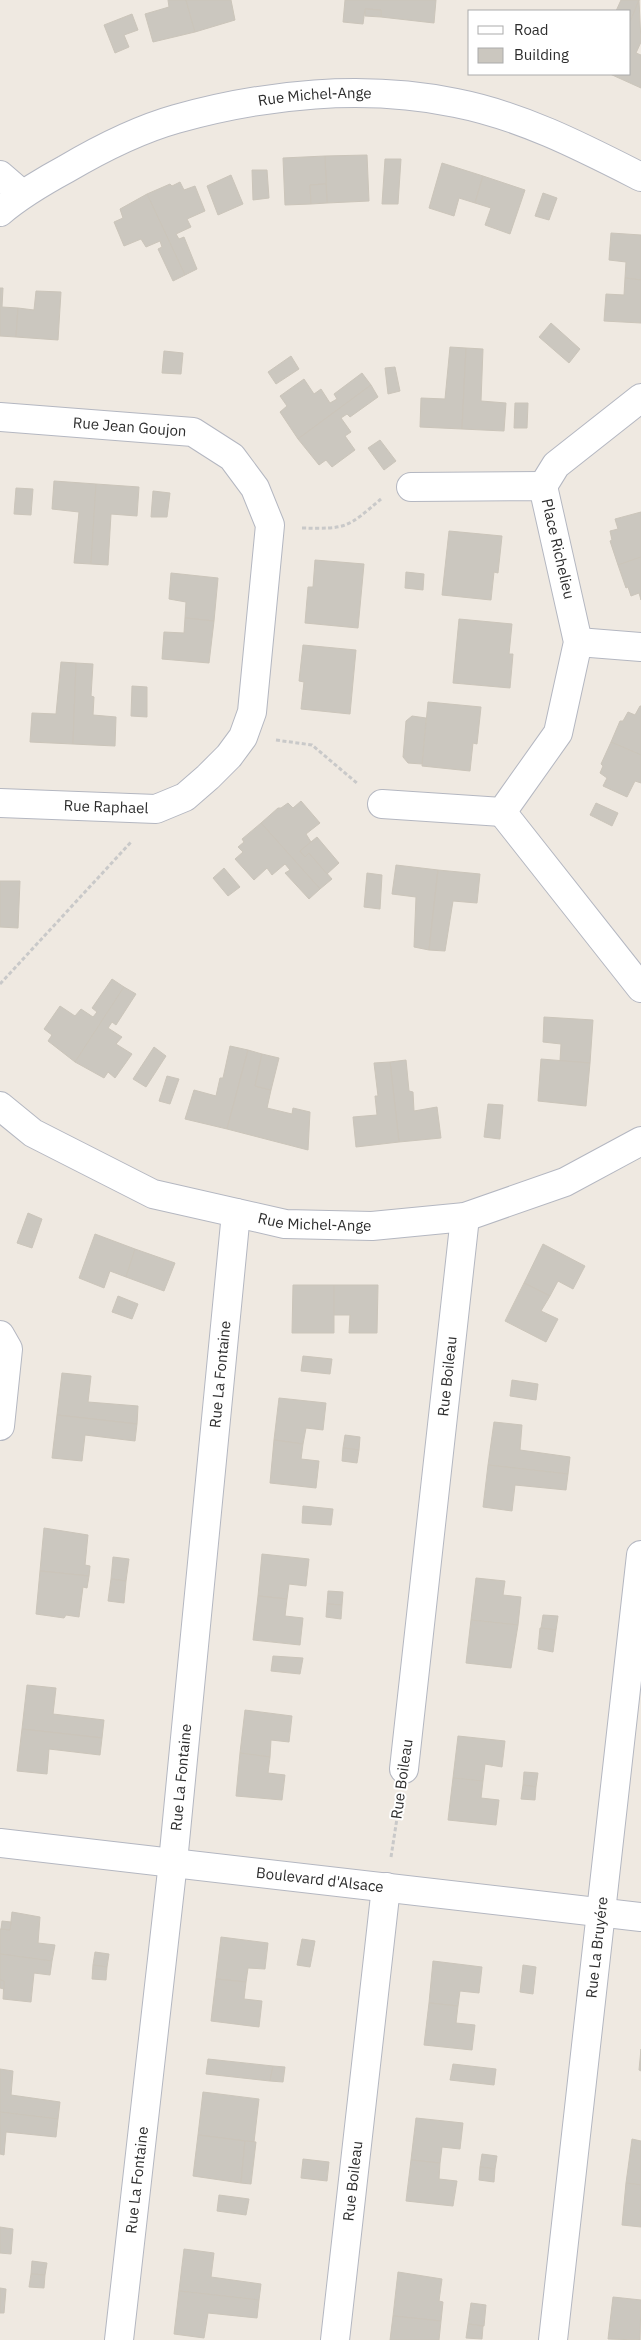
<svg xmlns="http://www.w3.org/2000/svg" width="641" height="2340" font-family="'IBM Plex Sans',sans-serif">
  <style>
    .building { fill: #cbc7bf; stroke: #cbc5ba }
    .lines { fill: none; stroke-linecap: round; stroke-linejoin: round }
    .minor-casing { stroke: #b4b7c1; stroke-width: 30 }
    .path { stroke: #c9c9c9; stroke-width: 3; stroke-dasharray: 4 2.5; stroke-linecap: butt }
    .minor { stroke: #fff; stroke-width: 28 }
    .labels { text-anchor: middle; stroke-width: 4; stroke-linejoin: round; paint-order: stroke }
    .street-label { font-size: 15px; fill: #2e2e2e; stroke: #fff }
  </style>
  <rect width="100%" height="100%" fill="#efe9e1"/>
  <g class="building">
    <path d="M 168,0 L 186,0 L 195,32 L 153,42 L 145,14 L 169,7 Z"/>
    <path d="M 186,0 L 231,0 L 235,20 L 195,32 Z"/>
    <path d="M 345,0 L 436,0 L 434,23 L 381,17 L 381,10 L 365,9 L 363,24 L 343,22 Z"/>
    <path d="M 621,0 L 639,0 L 630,22 L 630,11 L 616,11 Z"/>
    <path d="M 639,0 L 641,42 L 636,53 L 641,55 L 641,88 L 610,74 L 630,74 L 630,22 Z"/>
    <path d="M 365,9 L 381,10 L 381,17 L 365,16 Z"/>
    <path d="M 132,14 L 138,30 L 124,35 L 129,47 L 115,53 L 104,25 Z"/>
    <path d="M 367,155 L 369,201 L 327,203 L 325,156 Z"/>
    <path d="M 325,156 L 326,184 L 310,185 L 311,204 L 285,205 L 283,158 Z"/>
    <path d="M 385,159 L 401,159 L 398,204 L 382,204 Z"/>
    <path d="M 442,163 L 483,176 L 475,203 L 459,198 L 454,216 L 429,208 Z"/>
    <path d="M 252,170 L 267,170 L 269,198 L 253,200 Z"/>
    <path d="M 231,175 L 243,204 L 218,215 L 207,186 Z"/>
    <path d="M 483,176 L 525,190 L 510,234 L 485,225 L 491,208 L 475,203 Z"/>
    <path d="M 180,182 L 184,190 L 195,186 L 205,211 L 187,219 L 191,227 L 176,234 L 179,239 L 184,237 L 197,269 L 185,275 L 147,194 L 170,184 L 172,186 Z"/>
    <path d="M 326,184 L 327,203 L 311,204 L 310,185 Z"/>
    <path d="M 543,193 L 557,198 L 549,220 L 535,216 Z"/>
    <path d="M 147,194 L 185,275 L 173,281 L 158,249 L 162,247 L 160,241 L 146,247 L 141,239 L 124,246 L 114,222 L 123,218 L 120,209 Z"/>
    <path d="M 611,233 L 641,235 L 641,280 L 625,278 L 626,262 L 609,260 Z"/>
    <path d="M 625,278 L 641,280 L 641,323 L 604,321 L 606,294 L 624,295 Z"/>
    <path d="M 0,288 L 3,288 L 2,307 L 18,308 L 16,337 L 0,336 Z"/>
    <path d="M 36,291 L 61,292 L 58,340 L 16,337 L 18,308 L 34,310 Z"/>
    <path d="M 551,323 L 580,349 L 569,363 L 539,337 Z"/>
    <path d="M 450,347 L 466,348 L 462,429 L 420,427 L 421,398 L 445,399 Z"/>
    <path d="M 466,348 L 483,349 L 481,401 L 506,403 L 504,431 L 462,429 Z"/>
    <path d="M 164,351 L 183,353 L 181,374 L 162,373 Z"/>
    <path d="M 291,356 L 299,369 L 276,384 L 268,372 Z"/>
    <path d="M 395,367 L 400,391 L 388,394 L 385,368 Z"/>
    <path d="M 362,373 L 371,385 L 298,439 L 280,412 L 287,406 L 280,396 L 304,379 L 314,394 L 321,389 L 330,403 L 337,399 L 334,394 Z"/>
    <path d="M 371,385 L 378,397 L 350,417 L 347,414 L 341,418 L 351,432 L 345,436 L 355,450 L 332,467 L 326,460 L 319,465 L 298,439 Z"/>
    <path d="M 515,403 L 528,403 L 527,428 L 514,428 Z"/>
    <path d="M 380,440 L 396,461 L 384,470 L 368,448 Z"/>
    <path d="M 54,481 L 96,484 L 91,564 L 74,563 L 79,512 L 52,509 Z"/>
    <path d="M 96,484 L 139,487 L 137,516 L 111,514 L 108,565 L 91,564 Z"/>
    <path d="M 16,488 L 33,489 L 31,515 L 14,514 Z"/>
    <path d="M 153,491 L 170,493 L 167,517 L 151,517 Z"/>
    <path d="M 641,512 L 641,557 L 618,565 L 610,541 L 612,540 L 610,531 L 618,529 L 615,519 Z"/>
    <path d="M 449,531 L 502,536 L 498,573 L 494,572 L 491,600 L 442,595 Z"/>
    <path d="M 641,557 L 641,600 L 639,593 L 631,596 L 628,587 L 626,588 L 618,565 Z"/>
    <path d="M 315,560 L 364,564 L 358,628 L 305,623 L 308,587 L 313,587 Z"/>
    <path d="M 406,572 L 424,574 L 423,590 L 405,588 Z"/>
    <path d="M 171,573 L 218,578 L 214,621 L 185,618 L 186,602 L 169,599 Z"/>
    <path d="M 185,618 L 214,621 L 209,663 L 162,659 L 164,632 L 184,633 Z"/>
    <path d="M 459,619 L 512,624 L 509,654 L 513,654 L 510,688 L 453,683 Z"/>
    <path d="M 303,645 L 356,650 L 350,714 L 301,709 L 304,682 L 299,681 Z"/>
    <path d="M 61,662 L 76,663 L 73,744 L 30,742 L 32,713 L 56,714 Z"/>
    <path d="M 76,663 L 93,664 L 91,696 L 94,697 L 93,715 L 116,717 L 115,746 L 73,744 Z"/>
    <path d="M 132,686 L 147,687 L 147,717 L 131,716 Z"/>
    <path d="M 428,702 L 481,707 L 477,744 L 473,743 L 470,771 L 422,766 Z"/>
    <path d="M 640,706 L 641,706 L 641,755 L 611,742 L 620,721 L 623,721 L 628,712 L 635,715 Z"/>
    <path d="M 412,716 L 426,718 L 422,764 L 408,763 L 403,757 L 406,721 Z"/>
    <path d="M 611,742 L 641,755 L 641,783 L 635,781 L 627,797 L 603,786 L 607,778 L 600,773 L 603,766 L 601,764 Z"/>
    <path d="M 301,801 L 320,823 L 306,834 L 311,842 L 300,851 L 305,857 L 309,853 L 332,879 L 320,889 L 261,823 L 278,808 L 281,808 L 288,803 L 293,808 Z"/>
    <path d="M 596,803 L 618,813 L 612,826 L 590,815 Z"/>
    <path d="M 261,823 L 320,889 L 309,899 L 285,873 L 290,870 L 285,864 L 272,875 L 267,868 L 254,880 L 235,859 L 243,852 L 238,847 L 244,842 L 242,839 Z"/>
    <path d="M 317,837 L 339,863 L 327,874 L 309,853 L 305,857 L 300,851 Z"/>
    <path d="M 396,865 L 438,870 L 429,950 L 414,947 L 416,897 L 392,894 Z"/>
    <path d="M 224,868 L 240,887 L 228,896 L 213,878 Z"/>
    <path d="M 438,870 L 480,874 L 477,903 L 453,901 L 445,951 L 429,950 Z"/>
    <path d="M 367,873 L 382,875 L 380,909 L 364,907 Z"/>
    <path d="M 0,881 L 20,881 L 18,928 L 0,927 Z"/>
    <path d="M 112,979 L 124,987 L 75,1062 L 48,1041 L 52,1035 L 44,1029 L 60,1006 L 75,1016 L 81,1009 L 93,1017 L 97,1012 L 92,1008 Z"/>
    <path d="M 124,987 L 136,994 L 116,1025 L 112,1022 L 108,1028 L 122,1037 L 116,1044 L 132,1054 L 115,1078 L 108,1072 L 104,1078 L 75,1062 Z"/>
    <path d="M 544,1017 L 593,1020 L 590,1063 L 560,1061 L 561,1044 L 543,1042 Z"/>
    <path d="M 230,1046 L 248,1050 L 227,1129 L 185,1119 L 194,1090 L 216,1096 L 220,1078 L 223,1078 Z"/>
    <path d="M 154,1047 L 166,1056 L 146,1087 L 133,1079 Z"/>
    <path d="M 248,1050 L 262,1054 L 255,1086 L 271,1090 L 267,1108 L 292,1114 L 293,1108 L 310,1112 L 308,1150 L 227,1129 Z"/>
    <path d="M 262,1054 L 279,1058 L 271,1090 L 255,1086 Z"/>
    <path d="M 541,1059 L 590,1063 L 586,1106 L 538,1101 Z"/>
    <path d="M 406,1060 L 409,1091 L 413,1092 L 414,1111 L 437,1107 L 441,1138 L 399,1142 L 390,1062 Z"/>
    <path d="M 390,1062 L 399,1142 L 356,1147 L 353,1117 L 377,1115 L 375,1096 L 378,1096 L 374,1063 Z"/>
    <path d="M 167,1076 L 179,1079 L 170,1104 L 159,1101 Z"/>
    <path d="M 488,1104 L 503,1105 L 500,1139 L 484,1137 Z"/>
    <path d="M 28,1213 L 42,1219 L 32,1248 L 17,1243 Z"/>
    <path d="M 95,1234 L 135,1249 L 126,1277 L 110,1271 L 104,1288 L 79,1278 Z"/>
    <path d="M 543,1244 L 585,1266 L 573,1289 L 558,1281 L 550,1296 L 524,1283 Z"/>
    <path d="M 135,1249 L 175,1263 L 164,1291 L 126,1277 Z"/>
    <path d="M 524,1283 L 550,1296 L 541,1311 L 558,1319 L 546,1342 L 505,1321 Z"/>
    <path d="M 293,1285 L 334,1285 L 334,1333 L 292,1333 Z"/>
    <path d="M 334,1285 L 378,1285 L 377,1333 L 349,1333 L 350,1315 L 334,1315 Z"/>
    <path d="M 118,1296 L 138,1304 L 132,1319 L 112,1312 Z"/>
    <path d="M 303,1356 L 332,1359 L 330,1374 L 301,1371 Z"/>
    <path d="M 62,1373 L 91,1376 L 88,1402 L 138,1406 L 137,1424 L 57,1415 Z"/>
    <path d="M 512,1380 L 538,1384 L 536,1400 L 510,1396 Z"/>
    <path d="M 279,1398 L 326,1403 L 323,1430 L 306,1428 L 303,1444 L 274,1440 Z"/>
    <path d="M 57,1415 L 137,1424 L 135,1441 L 85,1435 L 82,1461 L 52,1458 Z"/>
    <path d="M 494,1422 L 522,1425 L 520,1450 L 570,1457 L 568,1474 L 488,1465 Z"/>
    <path d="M 345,1435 L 360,1437 L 359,1450 L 343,1448 Z"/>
    <path d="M 274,1440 L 303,1444 L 301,1459 L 319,1461 L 316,1488 L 270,1483 Z"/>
    <path d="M 343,1448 L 359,1450 L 357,1463 L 342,1461 Z"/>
    <path d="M 488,1465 L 568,1474 L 566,1490 L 515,1485 L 512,1511 L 483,1507 Z"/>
    <path d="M 303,1506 L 333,1509 L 331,1525 L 302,1523 Z"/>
    <path d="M 44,1528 L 88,1535 L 85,1565 L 90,1566 L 89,1576 L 40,1571 Z"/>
    <path d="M 262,1554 L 309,1559 L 306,1586 L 289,1584 L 287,1599 L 258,1596 Z"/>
    <path d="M 113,1557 L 129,1559 L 126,1581 L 111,1579 Z"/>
    <path d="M 40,1571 L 89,1576 L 87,1588 L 83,1587 L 79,1617 L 66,1615 L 64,1618 L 36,1614 Z"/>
    <path d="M 476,1578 L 505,1581 L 503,1595 L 521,1597 L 518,1625 L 471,1620 Z"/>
    <path d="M 111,1579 L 126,1581 L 124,1603 L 108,1601 Z"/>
    <path d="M 328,1591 L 343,1592 L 342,1605 L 327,1604 Z"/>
    <path d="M 258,1596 L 287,1599 L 285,1616 L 303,1618 L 300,1645 L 253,1640 Z"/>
    <path d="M 327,1604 L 342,1605 L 341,1619 L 326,1617 Z"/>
    <path d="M 543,1615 L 558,1616 L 556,1630 L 541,1628 Z"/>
    <path d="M 471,1620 L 518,1625 L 511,1668 L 466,1663 Z"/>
    <path d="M 540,1628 L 556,1630 L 553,1652 L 538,1649 Z"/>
    <path d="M 273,1656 L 303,1658 L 300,1674 L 271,1671 Z"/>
    <path d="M 27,1685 L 56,1688 L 53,1714 L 104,1720 L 102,1738 L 22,1729 Z"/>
    <path d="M 245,1710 L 292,1716 L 289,1742 L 271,1740 L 270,1757 L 240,1753 Z"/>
    <path d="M 22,1729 L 102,1738 L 100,1755 L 49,1749 L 47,1774 L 17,1771 Z"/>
    <path d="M 458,1736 L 505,1741 L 502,1767 L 485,1764 L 483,1781 L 453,1778 Z"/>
    <path d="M 240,1753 L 270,1757 L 268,1773 L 285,1775 L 282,1800 L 236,1796 Z"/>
    <path d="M 524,1772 L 538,1773 L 536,1787 L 523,1785 Z"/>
    <path d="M 453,1778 L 483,1781 L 481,1798 L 499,1800 L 496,1825 L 448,1820 Z"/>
    <path d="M 523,1785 L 536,1787 L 535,1800 L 521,1799 Z"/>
    <path d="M 12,1912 L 40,1917 L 38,1943 L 55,1945 L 52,1961 L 0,1954 L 0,1929 L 10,1930 Z"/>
    <path d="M 2,1921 L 11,1922 L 10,1930 L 1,1929 Z"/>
    <path d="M 221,1937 L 268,1943 L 265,1969 L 248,1968 L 246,1982 L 216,1979 Z"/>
    <path d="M 302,1939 L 315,1941 L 310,1967 L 297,1965 Z"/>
    <path d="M 95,1952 L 109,1954 L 107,1967 L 93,1965 Z"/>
    <path d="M 0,1954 L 52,1961 L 50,1975 L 34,1973 L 31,2002 L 3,1999 L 4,1981 L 0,1980 Z"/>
    <path d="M 433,1961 L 482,1967 L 479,1993 L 460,1991 L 458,2006 L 429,2003 Z"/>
    <path d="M 93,1965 L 107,1967 L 106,1980 L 92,1979 Z"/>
    <path d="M 523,1965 L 536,1967 L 533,1994 L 520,1992 Z"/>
    <path d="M 216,1979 L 246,1982 L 244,1999 L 262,2001 L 259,2027 L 211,2021 Z"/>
    <path d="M 0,1980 L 4,1981 L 4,1989 L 0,1988 Z"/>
    <path d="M 429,2003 L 458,2006 L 456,2023 L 475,2025 L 472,2050 L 424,2045 Z"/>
    <path d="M 641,2049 L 641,2071 L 639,2070 Z"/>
    <path d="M 208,2059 L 273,2066 L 270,2081 L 206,2074 Z"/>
    <path d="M 453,2064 L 496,2069 L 494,2085 L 450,2080 Z"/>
    <path d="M 273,2066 L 285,2067 L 283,2082 L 270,2081 Z"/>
    <path d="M 0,2069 L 13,2071 L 11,2095 L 60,2102 L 58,2119 L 0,2112 Z"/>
    <path d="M 203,2092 L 259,2099 L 254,2142 L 198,2135 Z"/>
    <path d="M 0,2112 L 58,2119 L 56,2137 L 6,2132 L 4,2155 L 0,2154 Z"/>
    <path d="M 416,2118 L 463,2123 L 460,2149 L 442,2147 L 440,2163 L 411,2160 Z"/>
    <path d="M 198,2135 L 245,2141 L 241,2183 L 193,2176 Z"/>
    <path d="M 632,2139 L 641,2141 L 641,2185 L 626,2183 Z"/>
    <path d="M 245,2141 L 256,2142 L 251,2184 L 241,2183 Z"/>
    <path d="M 482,2154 L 497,2156 L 495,2169 L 480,2167 Z"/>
    <path d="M 303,2159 L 329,2162 L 327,2181 L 301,2178 Z"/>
    <path d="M 411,2160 L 440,2163 L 439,2179 L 457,2181 L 453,2206 L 406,2201 Z"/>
    <path d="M 480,2167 L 495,2169 L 494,2182 L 479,2180 Z"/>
    <path d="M 626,2183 L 641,2185 L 641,2227 L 622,2225 Z"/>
    <path d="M 219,2195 L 249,2199 L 246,2215 L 217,2211 Z"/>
    <path d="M 0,2227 L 13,2229 L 11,2254 L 0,2253 Z"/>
    <path d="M 184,2249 L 214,2253 L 211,2277 L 261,2284 L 259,2300 L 179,2291 Z"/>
    <path d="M 32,2261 L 47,2263 L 45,2275 L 31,2274 Z"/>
    <path d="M 398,2272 L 442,2279 L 439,2301 L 443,2302 L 441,2321 L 393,2316 Z"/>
    <path d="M 31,2274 L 45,2275 L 44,2288 L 29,2287 Z"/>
    <path d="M 0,2288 L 6,2289 L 4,2313 L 0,2313 Z"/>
    <path d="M 179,2291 L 259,2300 L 257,2318 L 208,2313 L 204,2338 L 174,2334 Z"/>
    <path d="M 613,2297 L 641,2300 L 640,2340 L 608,2339 Z"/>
    <path d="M 471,2303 L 486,2305 L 484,2326 L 468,2324 Z"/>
    <path d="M 393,2316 L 441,2321 L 439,2340 L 390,2340 Z"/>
    <path d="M 468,2324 L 483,2326 L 482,2339 L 466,2338 Z"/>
  </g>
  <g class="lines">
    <g class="minor-casing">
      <g id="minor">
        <path d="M 0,175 L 22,194"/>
        <path id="s1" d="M 0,212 C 20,195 42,182 66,169 C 100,149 137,130 176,119 C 265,94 364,84 456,103 C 522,116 582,147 641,177"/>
        <path id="s2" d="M 0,417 L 193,432 L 232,457 L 255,488 L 270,525 L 252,712 L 243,737 L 229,756 L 208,777 L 185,797 L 156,809 L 0,803"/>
        <path d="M 543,486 L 556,465 L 641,398"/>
        <path d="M 578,642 L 641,647"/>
        <path d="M 382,804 L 502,812 L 558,733 L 578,642 L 543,486 L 411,487"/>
        <path d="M 502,812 L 641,988"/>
        <path id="s3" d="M 0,1106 L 33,1133 L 153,1194 L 285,1224 L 372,1226 L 465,1217 L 565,1182 L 641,1141"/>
        <path d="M 0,1335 L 8,1349 L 0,1426"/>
        <path id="s4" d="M 404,1769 L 465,1217"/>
        <path id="s5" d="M 0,1843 L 641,1917"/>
        <path id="s6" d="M 119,2340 L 173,1862 L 236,1213"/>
        <path id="s7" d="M 335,2340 L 386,1887"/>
        <path id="s8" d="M 553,2340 L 641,1555"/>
      </g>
    </g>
    <g class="path">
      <path d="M 302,528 C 347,529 347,528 381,499"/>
      <path d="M 276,740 L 312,745 L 358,784"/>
      <path d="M 0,984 L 132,841"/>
      <path d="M 391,1857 L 400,1799"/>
    </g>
    <use href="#minor" class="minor"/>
  </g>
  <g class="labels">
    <g class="street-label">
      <text dy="5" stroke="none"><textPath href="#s1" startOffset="341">Rue Michel-Ange</textPath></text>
      <text dy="5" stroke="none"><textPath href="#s2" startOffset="130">Rue Jean Goujon</textPath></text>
      <text transform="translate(558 549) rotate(77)" y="5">Place Richelieu</text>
      <text transform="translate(106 807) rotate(2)" y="5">Rue Raphael</text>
      <text dy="5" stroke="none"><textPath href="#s3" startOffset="342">Rue Michel-Ange</textPath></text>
      <text dy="5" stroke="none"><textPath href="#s6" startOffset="971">Rue La Fontaine</textPath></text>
      <text dy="5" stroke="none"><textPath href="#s4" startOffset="395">Rue Boileau</textPath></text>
      <text dy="5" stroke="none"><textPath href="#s6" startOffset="566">Rue La Fontaine</textPath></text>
      <text transform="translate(402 1779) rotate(-82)" y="5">Rue Boileau</text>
      <text dy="5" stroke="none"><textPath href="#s5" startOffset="322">Boulevard d'Alsace</textPath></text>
      <text dy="5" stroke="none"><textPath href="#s8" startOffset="395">Rue La Bruyére</textPath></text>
      <text dy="5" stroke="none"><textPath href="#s6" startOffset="161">Rue La Fontaine</textPath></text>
      <text dy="5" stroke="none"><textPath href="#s7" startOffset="160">Rue Boileau</textPath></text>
    </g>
  </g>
  <rect x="468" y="10" width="162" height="65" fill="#ffffff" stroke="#ababab"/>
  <rect x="478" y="26" width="25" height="8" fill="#ffffff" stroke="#ababab"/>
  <text x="514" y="35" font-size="15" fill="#2e2e2e">Road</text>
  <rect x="478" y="48" width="25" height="15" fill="#cbc7bf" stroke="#ababab"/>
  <text x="514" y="60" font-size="15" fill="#2e2e2e">Building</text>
</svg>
